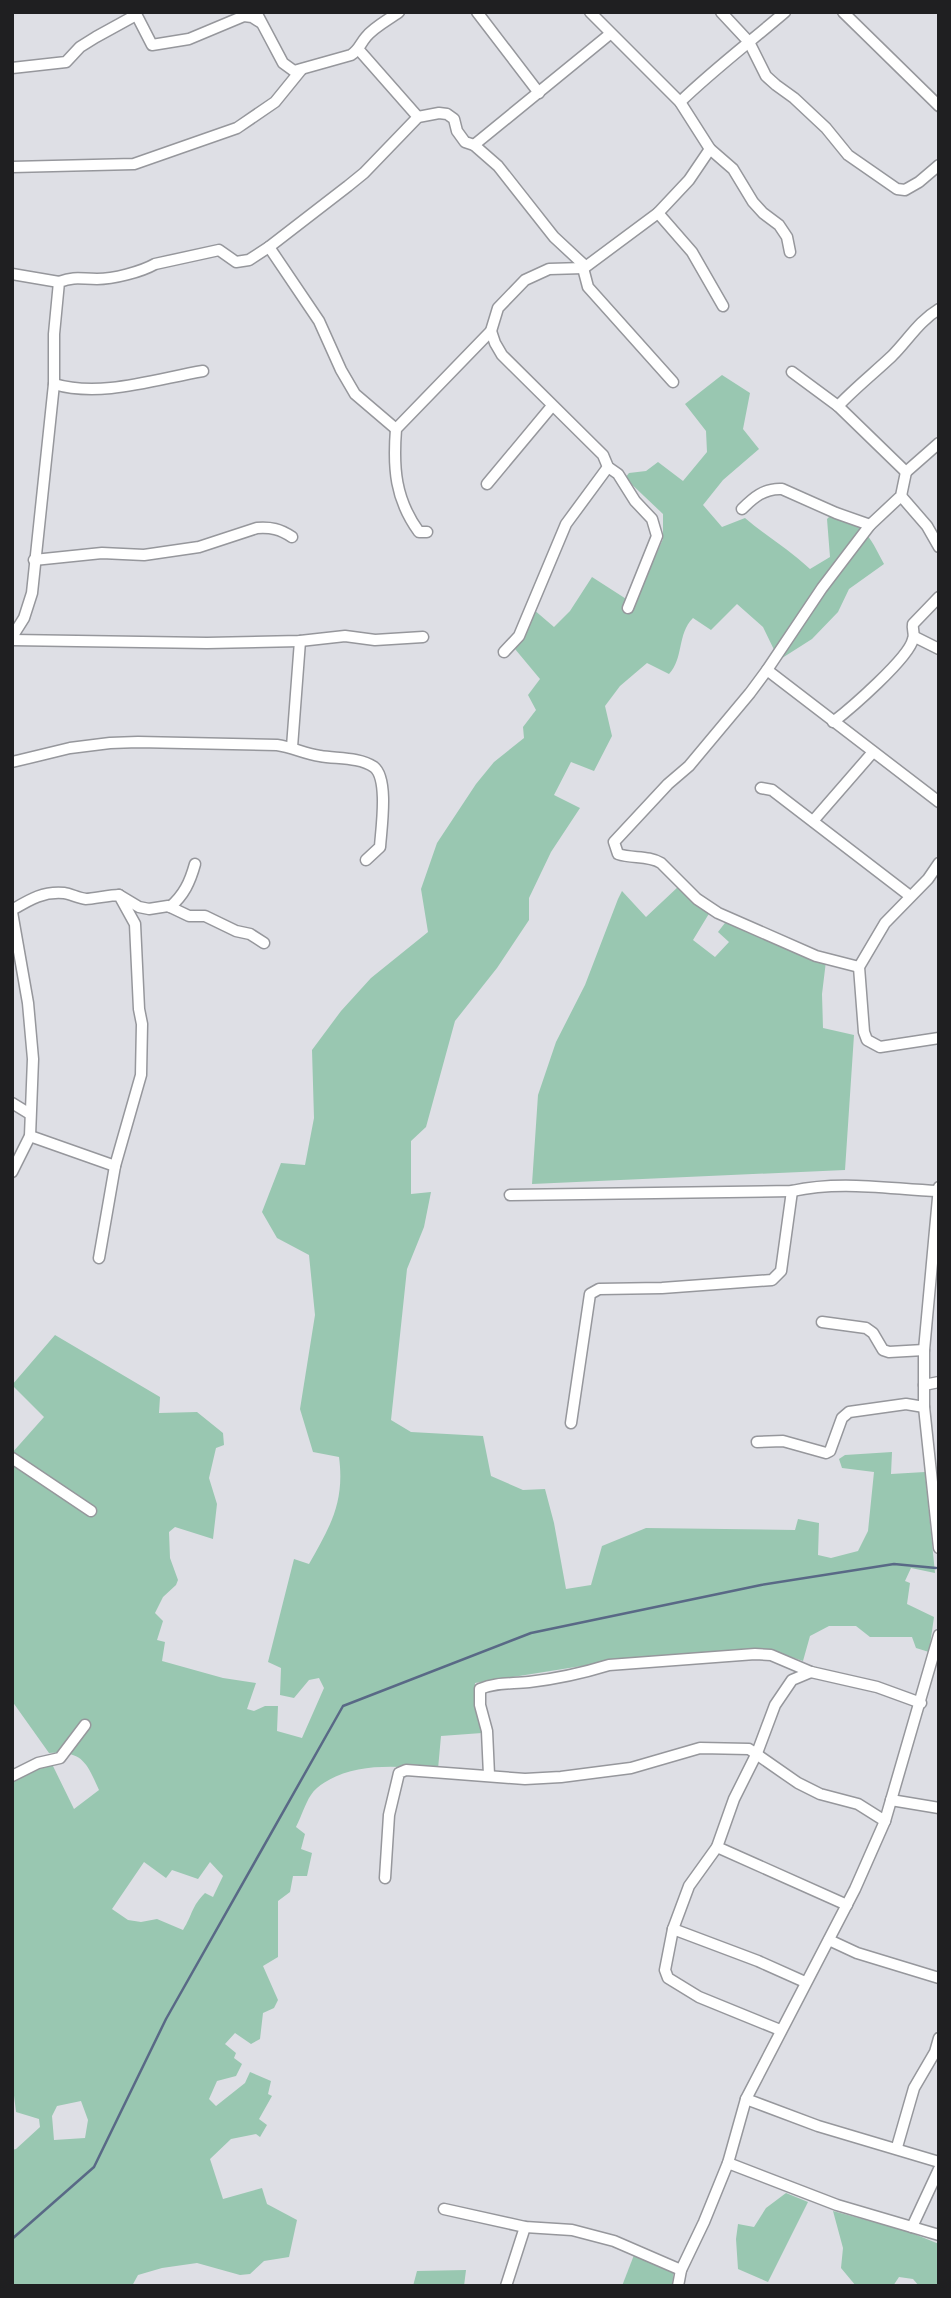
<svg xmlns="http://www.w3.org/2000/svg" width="951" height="2298" font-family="'PT Sans',sans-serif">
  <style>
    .green { fill: #99c7b1; fill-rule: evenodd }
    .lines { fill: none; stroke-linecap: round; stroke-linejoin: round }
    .stream { stroke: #596986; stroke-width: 2.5 }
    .minor-casing { stroke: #96979c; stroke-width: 13 }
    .minor { stroke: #fff; stroke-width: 10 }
  </style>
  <rect width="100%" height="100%" fill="#dedfe5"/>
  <g class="green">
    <path d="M 722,375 L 750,393 L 743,429 L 759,449 L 723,480 L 703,505 L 722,527 L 745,518 C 766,536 790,550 810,569 L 830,557 L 827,519 L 832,514 C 864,524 869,535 884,564 L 849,589 L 838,612 L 812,639 L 779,660 L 763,627 L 737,604 L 711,630 L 693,618 C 677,634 684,658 669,674 L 647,663 L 620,686 L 605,706 L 612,736 L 594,771 L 571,762 L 554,795 L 580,808 L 551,852 L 529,898 L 529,920 L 497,968 L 455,1021 L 426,1127 L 411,1141 L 411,1194 L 431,1192 L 424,1227 L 407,1269 L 391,1420 L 411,1432 L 483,1436 L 491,1476 L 523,1490 L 545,1489 L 554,1523 L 566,1589 L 591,1585 L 602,1546 L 646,1528 L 795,1530 L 798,1519 L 819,1523 L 818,1555 L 831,1558 L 858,1551 L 868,1531 L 874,1472 L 842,1468 L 839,1459 L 845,1455 L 892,1452 L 891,1474 L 925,1472 L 935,1573 L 911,1568 L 905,1581 L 910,1583 L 907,1604 L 934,1617 L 929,1652 L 916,1648 L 912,1637 L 870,1637 L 856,1626 L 829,1626 L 810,1636 L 803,1661 L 770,1650 L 704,1652 L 588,1665 L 475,1683 L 475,1704 L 482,1733 L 441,1736 L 438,1769 C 398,1767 351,1760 317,1788 C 307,1796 302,1816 296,1827 L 305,1834 L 301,1849 L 312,1853 L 307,1876 L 293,1876 L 290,1892 L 278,1901 L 278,1957 L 263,1966 L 278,2000 L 274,2008 L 263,2013 L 260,2039 L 251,2044 L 235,2033 L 225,2044 L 236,2053 L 234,2058 L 242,2064 L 236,2076 L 217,2081 L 209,2099 L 216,2106 L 245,2083 L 250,2072 L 271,2081 L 268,2094 L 272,2096 L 259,2119 L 267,2125 L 260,2137 L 256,2134 L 231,2139 L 210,2159 L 223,2199 L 262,2188 L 267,2204 L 297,2220 L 289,2257 L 264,2261 L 250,2274 L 240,2275 L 197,2263 L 162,2268 L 138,2275 L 132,2286 L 12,2286 L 12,2150 L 16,2149 L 40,2127 L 39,2119 L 16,2112 L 12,2079 L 12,1780 L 34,1767 L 52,1764 L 74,1809 L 99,1790 C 86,1761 82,1751 49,1753 L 12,1701 L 12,1453 L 44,1417 L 12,1385 L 55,1335 L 160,1397 L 159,1413 L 197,1412 L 223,1433 L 224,1445 L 216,1448 L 209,1478 L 217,1504 L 213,1539 L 175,1527 L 169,1532 L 170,1558 L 178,1580 L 176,1585 L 163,1597 L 155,1613 L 163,1621 L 157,1640 L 165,1642 L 162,1661 L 223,1678 L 256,1683 L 247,1709 L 254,1711 L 265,1706 L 278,1706 L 277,1731 L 302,1738 L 324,1688 L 319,1678 L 309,1680 L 294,1698 L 280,1695 L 281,1668 L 268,1662 L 294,1559 L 309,1564 C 330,1527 345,1502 339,1457 L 313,1452 L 300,1409 L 315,1315 L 309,1255 L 277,1238 L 262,1212 L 281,1163 L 305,1165 L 314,1118 L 312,1050 L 341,1011 L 371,978 L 428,932 L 421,889 L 437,843 L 476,784 L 494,762 L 524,738 L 523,727 L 536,710 L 528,695 L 540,679 L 515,649 L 533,609 L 554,627 L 570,611 L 592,577 L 634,604 L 663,539 L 663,514 L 625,478 L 629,473 L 646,471 L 658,462 L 683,481 L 707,452 L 706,431 L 685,404 ZM 144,1862 L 166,1878 L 172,1870 L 198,1879 L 210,1862 L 223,1876 L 213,1897 L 205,1893 C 191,1907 193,1914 183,1930 L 157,1919 L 141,1922 L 128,1920 L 112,1909 ZM 81,2101 L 88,2120 L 85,2138 L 54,2140 L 52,2116 L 57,2106 Z"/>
    <path d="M 679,886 L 713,907 L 693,940 L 715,957 L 729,942 L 718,932 L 728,919 L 826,961 L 822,994 L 823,1028 L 854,1035 L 845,1170 L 532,1184 L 538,1095 L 556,1042 L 585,985 L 618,899 L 622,891 L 646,917 Z"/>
    <path d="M 786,2193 L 808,2202 L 768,2282 L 738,2269 L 736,2239 L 738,2224 L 754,2227 L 766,2208 Z"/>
    <path d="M 833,2211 L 907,2231 L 939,2244 L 939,2286 L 919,2286 L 913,2279 L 899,2277 L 893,2286 L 856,2286 L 841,2268 L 843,2248 Z"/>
    <path d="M 634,2255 L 674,2271 L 672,2286 L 622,2286 Z"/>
    <path d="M 466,2270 L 464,2286 L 413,2286 L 417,2271 Z"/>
  </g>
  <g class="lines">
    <path class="stream" d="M 12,2239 L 94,2167 L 166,2019 L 343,1706 L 531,1633 L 761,1585 L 894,1564 L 936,1568"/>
    <g class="minor-casing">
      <g id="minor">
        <path d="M 135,12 L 152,45 L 189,39 L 244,16 L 252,17 L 260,22"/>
        <path d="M 256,12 L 283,63 L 294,71 L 351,55 C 359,50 360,44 366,37 C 374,27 388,20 399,12"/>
        <path d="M 477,12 L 539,93"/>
        <path d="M 590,12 L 680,102 L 710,149 L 733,169 L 753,202 L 763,213 L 779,225 L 787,237 L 790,252"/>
        <path d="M 721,12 L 749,42 L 766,76 L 776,85 L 794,98 L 826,128 L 848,155 L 897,189 L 905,190 L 919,182 L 939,165"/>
        <path d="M 843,12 L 939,106"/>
        <path d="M 359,50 L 418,117"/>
        <path d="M 12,68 L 66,62 L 80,47 L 96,37 L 136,15"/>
        <path d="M 680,102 C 713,70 750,42 785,12"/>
        <path d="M 474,145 L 610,34"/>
        <path d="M 12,167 L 134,164 L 237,128 L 275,102 L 301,70"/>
        <path d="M 658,213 L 692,252 L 723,306"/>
        <path d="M 269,247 L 319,321 L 341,370 L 355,394 L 396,429"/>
        <path d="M 583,268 L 588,287 L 673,382"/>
        <path d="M 12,274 L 59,282"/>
        <path d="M 491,331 L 495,343 L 502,355 L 603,455 L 608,467 L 618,474 L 635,501 L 652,519 L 657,536 L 628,608"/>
        <path d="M 792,372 L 838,406 L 906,472 L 939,443"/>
        <path d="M 54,384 C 101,398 156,379 203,371"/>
        <path d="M 838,406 C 855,388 874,373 892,356 C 908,340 919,321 939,309"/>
        <path d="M 487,484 L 552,406"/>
        <path d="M 901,496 L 927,526 L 939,547"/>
        <path d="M 742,509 C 753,498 764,488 782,489 L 836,513 L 870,525"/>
        <path d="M 427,532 L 419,532 C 395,499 393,468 396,429 L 491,331 L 498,308 L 525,280 L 549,269 L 584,268 L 658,213 L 689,180 L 710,149"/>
        <path d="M 34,560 L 102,553 L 144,555 L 199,547 L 257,528 C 271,527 280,529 292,537"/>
        <path d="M 12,637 L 24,618 L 32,593 L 54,384 L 54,334 L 59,282 C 76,276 80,279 97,279 C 113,279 141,272 155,264 L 219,250 L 236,262 L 249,260 L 269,247 L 348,186 L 364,173 L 418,117 L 439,113 L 447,114 L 454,119 L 457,131 L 465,142 L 474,145 L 498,166 L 554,237 L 583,264 L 584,268"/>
        <path d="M 915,637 L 939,649"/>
        <path d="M 12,640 L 207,643 L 300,641 L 345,636 L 375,640 L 423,637"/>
        <path d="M 504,652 L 519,636 L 566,524 L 608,467"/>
        <path d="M 767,670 L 939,802"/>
        <path d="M 833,722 C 850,709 909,658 913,639 C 915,635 912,629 913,624 L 939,597"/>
        <path d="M 292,747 L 300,641"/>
        <path d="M 12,762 L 70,748 L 110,743 L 138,742 L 277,745 C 292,747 305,754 320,756 C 337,759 359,757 374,767 C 389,779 381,830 380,847 L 366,860"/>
        <path d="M 761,788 L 772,790 L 910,896"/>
        <path d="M 813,821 L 873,752"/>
        <path d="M 939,863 L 928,879 L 885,923 L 859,967 L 864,1032 L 867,1040 L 880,1047 L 939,1038"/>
        <path d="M 119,895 L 139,907 L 149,909 L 168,906 L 189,916 L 205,916 L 236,931 L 250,934 L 264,943"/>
        <path d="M 170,907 C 184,895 190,882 195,864"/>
        <path d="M 12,910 C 29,900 43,891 64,893 C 71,894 78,898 86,899 C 93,899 110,895 119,895 L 135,924 L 139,1009 L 142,1024 L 141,1075 L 115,1166 L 99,1258"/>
        <path d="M 12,912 L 28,1003 L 33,1059 L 30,1136 L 12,1172"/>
        <path d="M 859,967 L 816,956 L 718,913 L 697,899 L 661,863 C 648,855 632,859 618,854 L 614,842 L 668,784 L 689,766 L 750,693 L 767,670 L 822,588 L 870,525 L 901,496 L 906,472"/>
        <path d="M 12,1103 L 30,1114"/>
        <path d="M 30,1136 L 115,1166"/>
        <path d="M 939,1187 L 924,1350 L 924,1407 L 939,1548"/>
        <path d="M 510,1195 L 792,1191 C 841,1180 889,1189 938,1191"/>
        <path d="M 822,1322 L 866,1328 L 873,1333 L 883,1350 L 889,1352 L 924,1350"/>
        <path d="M 924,1385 L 939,1382"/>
        <path d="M 571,1423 L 590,1294 L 599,1289 L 662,1288 L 772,1280 L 781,1271 L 792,1191"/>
        <path d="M 757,1442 L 783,1441 L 826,1453 L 830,1451 L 842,1418 L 849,1412 L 906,1404 L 924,1407"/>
        <path d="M 12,1458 L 91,1511"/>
        <path d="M 489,1775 L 487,1731 L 480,1705 L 480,1689 C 496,1682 512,1684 529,1682 C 555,1679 583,1673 609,1665 L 755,1654 L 771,1655 L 811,1672 L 877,1687 L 921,1703"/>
        <path d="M 12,1776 L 38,1763 L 60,1758 L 85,1725"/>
        <path d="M 891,1800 L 939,1808"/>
        <path d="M 717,1847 L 847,1905"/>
        <path d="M 385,1878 L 389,1815 L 399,1773 L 406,1770 L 525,1779 L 561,1777 L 631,1768 L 700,1748 L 749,1749 L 798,1783 L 820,1794 L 858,1804 L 885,1821"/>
        <path d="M 673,1929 L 758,1961 L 805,1982"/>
        <path d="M 829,1940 L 857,1953 L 939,1978"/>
        <path d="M 780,2030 L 699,1997 L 668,1978 L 665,1970 L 673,1929 L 689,1886 L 717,1847 L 734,1799 L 757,1753 L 775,1705 L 792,1680 L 811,1672"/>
        <path d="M 746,2099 L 818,2126 L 939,2162"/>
        <path d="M 897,2147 L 914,2088 L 935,2052 L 939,2038"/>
        <path d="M 728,2163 L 837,2205 L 939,2235"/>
        <path d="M 444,2209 L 525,2227 L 572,2230 L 614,2241 L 681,2270"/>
        <path d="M 912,2227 L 939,2169"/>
        <path d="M 506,2286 L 525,2227"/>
        <path d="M 678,2286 L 681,2270 L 704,2222 L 728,2163 L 746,2099 L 855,1889 L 885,1821 L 939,1635"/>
      </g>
    </g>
    <use href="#minor" class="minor"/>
  </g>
  <rect width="951" height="2298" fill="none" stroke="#1f1f21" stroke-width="28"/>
</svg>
